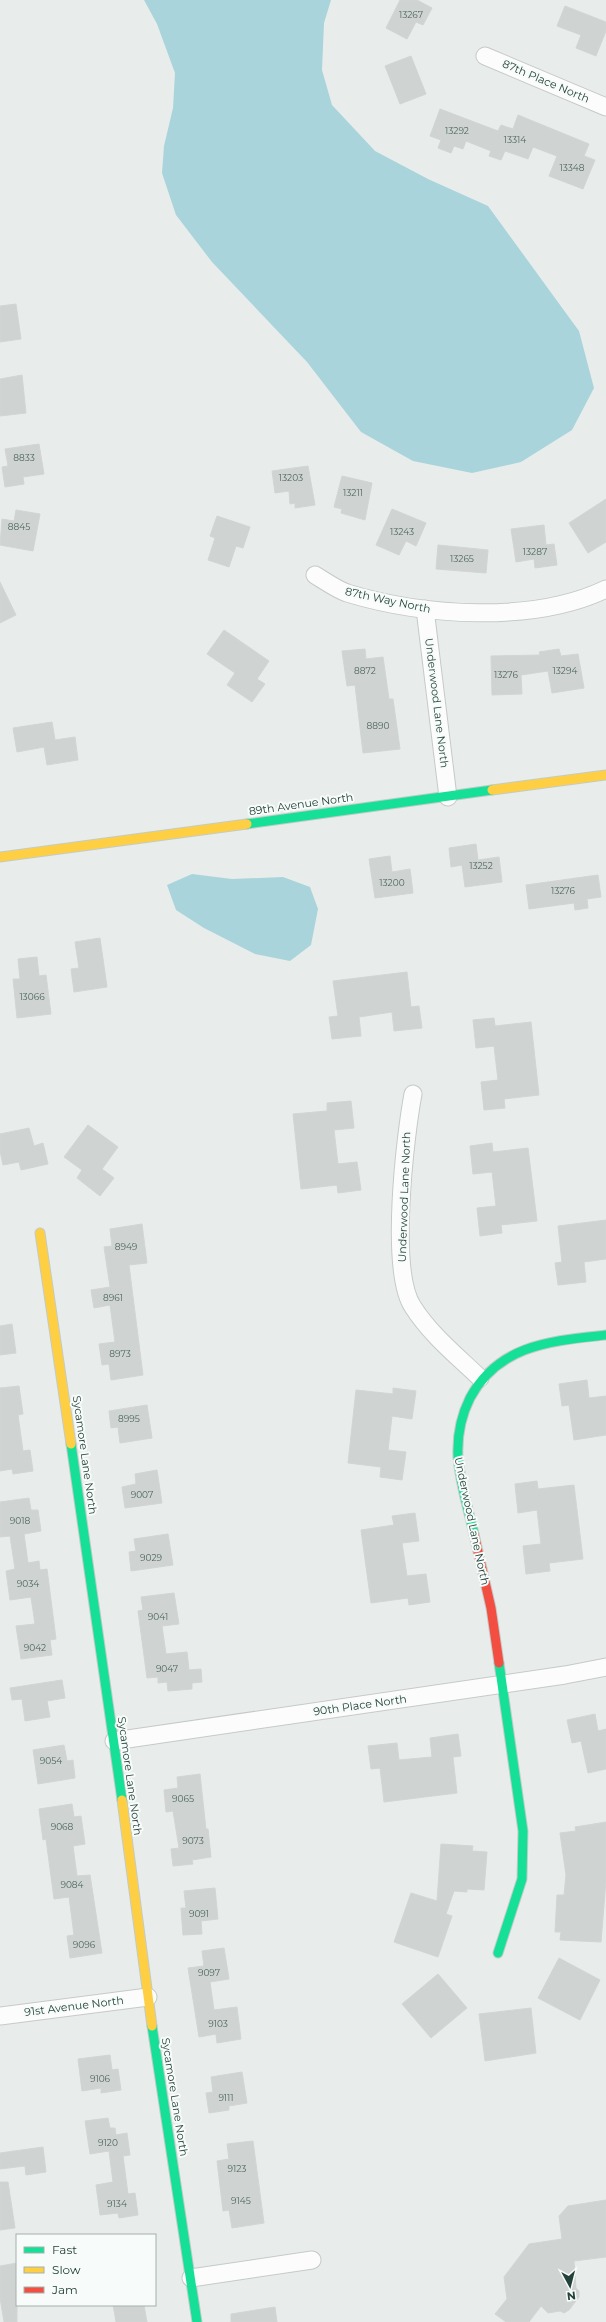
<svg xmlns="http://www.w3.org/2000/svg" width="606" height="2322" font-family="Montserrat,sans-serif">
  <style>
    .water { fill: #a9d4db }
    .building { fill: #cfd4d2; stroke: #d1d6d4 }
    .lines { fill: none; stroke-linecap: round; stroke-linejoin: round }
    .street-casing { stroke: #c5cac8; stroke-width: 19 }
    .fast-casing { stroke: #c3cbc8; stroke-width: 11 }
    .slow-casing { stroke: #c3cbc8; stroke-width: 11 }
    .jam-casing { stroke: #c3cbc8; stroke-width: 11 }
    .street { stroke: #fcfcfc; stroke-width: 17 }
    .fast { stroke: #16e098; stroke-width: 9 }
    .slow { stroke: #ffcf43; stroke-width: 9 }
    .jam { stroke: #f24e42; stroke-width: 9 }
    .labels { text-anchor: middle; stroke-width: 4; stroke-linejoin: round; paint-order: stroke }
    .number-label { font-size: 9px; fill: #506761 }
    .street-label { font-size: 11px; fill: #24423a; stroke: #f7fbf9 }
  </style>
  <rect width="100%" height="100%" fill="#e8edeb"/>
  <g class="water">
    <path d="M 144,0 L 331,0 L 324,23 L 322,70 L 332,105 L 375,151 L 428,179 L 488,206 L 579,331 L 594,388 L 572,430 L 521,462 L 472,473 L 413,461 L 361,432 L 307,362 L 212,262 L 176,215 L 162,173 L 164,146 L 173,108 L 175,73 L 157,24 Z"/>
    <path d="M 192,874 L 232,879 L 283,877 L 310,887 L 318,909 L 311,945 L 290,961 L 255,954 L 204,928 L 176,910 L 167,885 Z"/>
  </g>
  <g class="building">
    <path d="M 400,0 L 417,0 L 432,8 L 423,25 L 416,22 L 407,39 L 386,28 Z"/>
    <path d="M 565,6 L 606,22 L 606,31 L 596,56 L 576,48 L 581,35 L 557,26 Z"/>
    <path d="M 411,56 L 426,94 L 400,104 L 385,66 Z"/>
    <path d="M 440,109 L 498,131 L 501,125 L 513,129 L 518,115 L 589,144 L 584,156 L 595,160 L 583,189 L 549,176 L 557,156 L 533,147 L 528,159 L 505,151 L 501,160 L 489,156 L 491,151 L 466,141 L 463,149 L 454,146 L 451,153 L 438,148 L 441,140 L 430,136 Z"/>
    <path d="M 16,304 L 21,339 L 0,342 L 0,306 Z"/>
    <path d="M 22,375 L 26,413 L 0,416 L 0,379 Z"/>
    <path d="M 39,444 L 44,474 L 23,477 L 24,484 L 5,487 L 2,467 L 8,466 L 5,449 Z"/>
    <path d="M 308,466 L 315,505 L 295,508 L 295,503 L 290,504 L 289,491 L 275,493 L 272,471 Z"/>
    <path d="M 342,476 L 372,483 L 365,520 L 341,513 L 342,509 L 334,507 Z"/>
    <path d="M 606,499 L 606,542 L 588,553 L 569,523 Z"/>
    <path d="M 392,509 L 426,523 L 416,546 L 406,541 L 399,555 L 376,545 Z"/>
    <path d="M 16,510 L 40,514 L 33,551 L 0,545 L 2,519 L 14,521 Z"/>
    <path d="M 217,516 L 250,527 L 243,548 L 236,546 L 229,567 L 208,560 L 215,538 L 210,536 Z"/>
    <path d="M 544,525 L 546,545 L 554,544 L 557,565 L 535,568 L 534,559 L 516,562 L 511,529 Z"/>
    <path d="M 438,545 L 488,550 L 486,573 L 436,569 Z"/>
    <path d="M 0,582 L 16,615 L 0,623 Z"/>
    <path d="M 224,630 L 269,661 L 257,679 L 265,684 L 252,702 L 227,685 L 235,673 L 207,654 Z"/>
    <path d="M 365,649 L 366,659 L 383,657 L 389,699 L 393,699 L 400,749 L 363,753 L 355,685 L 347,686 L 342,651 Z"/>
    <path d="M 559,649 L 561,656 L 578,654 L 584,688 L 552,693 L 548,671 L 521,675 L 522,694 L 492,695 L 491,656 L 540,655 L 539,652 Z"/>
    <path d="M 52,722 L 55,740 L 75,737 L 78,760 L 47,765 L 44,747 L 17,752 L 13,728 Z"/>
    <path d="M 476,844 L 478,860 L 499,857 L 502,882 L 465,887 L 462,865 L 451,867 L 449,848 Z"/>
    <path d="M 390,856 L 392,872 L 410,869 L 413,893 L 375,898 L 369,859 Z"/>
    <path d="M 598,875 L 601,897 L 587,899 L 588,908 L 575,910 L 574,903 L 529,909 L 526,885 Z"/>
    <path d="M 100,938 L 107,987 L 74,992 L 71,969 L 79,968 L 75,942 Z"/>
    <path d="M 37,957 L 39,976 L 46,975 L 51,1014 L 17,1018 L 13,979 L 20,979 L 18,959 Z"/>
    <path d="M 407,972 L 411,1007 L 419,1006 L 422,1028 L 394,1031 L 392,1012 L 359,1017 L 361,1036 L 332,1039 L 329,1017 L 338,1016 L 333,981 Z"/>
    <path d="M 494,1018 L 495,1026 L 531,1022 L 539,1095 L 504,1099 L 505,1108 L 484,1110 L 481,1082 L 498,1080 L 494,1046 L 476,1048 L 473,1020 Z"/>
    <path d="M 351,1101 L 354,1128 L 334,1130 L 338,1164 L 357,1162 L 361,1190 L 338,1193 L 337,1185 L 301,1189 L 293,1114 L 327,1111 L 327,1103 Z"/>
    <path d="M 88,1125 L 118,1147 L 102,1169 L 114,1178 L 100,1196 L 77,1178 L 82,1170 L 64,1157 Z"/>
    <path d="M 29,1128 L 34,1146 L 43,1143 L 48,1164 L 21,1170 L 19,1162 L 3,1165 L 0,1151 L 0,1134 Z"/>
    <path d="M 492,1143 L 493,1152 L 528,1148 L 537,1221 L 501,1225 L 502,1233 L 480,1236 L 477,1208 L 496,1206 L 492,1172 L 473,1174 L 470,1146 Z"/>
    <path d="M 606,1220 L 606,1259 L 584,1262 L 586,1282 L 558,1285 L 555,1263 L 562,1262 L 558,1226 Z"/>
    <path d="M 142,1224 L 147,1263 L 129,1265 L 143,1375 L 111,1380 L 109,1364 L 102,1365 L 99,1344 L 115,1342 L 110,1305 L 94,1308 L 91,1290 L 110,1287 L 104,1247 L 112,1246 L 110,1229 Z"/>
    <path d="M 12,1324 L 16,1353 L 0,1355 L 0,1326 Z"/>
    <path d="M 587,1380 L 589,1398 L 606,1396 L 606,1435 L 574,1440 L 569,1405 L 562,1406 L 559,1384 Z"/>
    <path d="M 19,1386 L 23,1414 L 18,1415 L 23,1451 L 30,1450 L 33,1471 L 13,1474 L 12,1469 L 0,1471 L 0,1388 Z"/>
    <path d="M 393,1388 L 416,1391 L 412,1419 L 392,1416 L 388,1450 L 406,1452 L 402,1480 L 380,1477 L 381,1467 L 348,1463 L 356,1390 L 393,1394 Z"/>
    <path d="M 147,1405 L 152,1438 L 120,1443 L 118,1427 L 111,1428 L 109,1411 Z"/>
    <path d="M 157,1470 L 162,1503 L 125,1508 L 122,1487 L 136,1484 L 135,1474 Z"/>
    <path d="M 537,1481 L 538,1489 L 574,1485 L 583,1559 L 549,1563 L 550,1571 L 526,1574 L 523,1546 L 541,1544 L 537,1510 L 518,1513 L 515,1484 Z"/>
    <path d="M 29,1498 L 31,1510 L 38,1510 L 41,1531 L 24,1534 L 28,1563 L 39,1561 L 40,1570 L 47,1569 L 56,1639 L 50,1640 L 52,1655 L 21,1659 L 16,1626 L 35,1624 L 31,1597 L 10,1600 L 6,1571 L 15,1569 L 10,1536 L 0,1537 L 0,1502 Z"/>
    <path d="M 415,1513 L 419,1541 L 402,1543 L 407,1576 L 426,1574 L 430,1602 L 409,1605 L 408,1598 L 371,1603 L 361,1530 L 394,1525 L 392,1516 Z"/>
    <path d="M 168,1534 L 173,1565 L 131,1571 L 129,1552 L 136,1551 L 134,1539 Z"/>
    <path d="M 174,1593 L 179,1624 L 162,1626 L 166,1654 L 187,1652 L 189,1670 L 201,1669 L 202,1682 L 192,1683 L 192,1689 L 168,1691 L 167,1682 L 158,1683 L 158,1677 L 147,1678 L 138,1611 L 143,1610 L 141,1597 Z"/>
    <path d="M 62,1680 L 65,1698 L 47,1701 L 50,1717 L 25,1721 L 22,1699 L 12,1700 L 10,1688 Z"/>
    <path d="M 595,1714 L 598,1731 L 606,1729 L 606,1769 L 588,1773 L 581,1741 L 572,1743 L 567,1720 Z"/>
    <path d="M 458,1734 L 461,1756 L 453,1757 L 457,1793 L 384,1802 L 380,1768 L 371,1769 L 368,1746 L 397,1743 L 399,1760 L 432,1757 L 430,1738 Z"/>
    <path d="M 64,1745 L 67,1761 L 73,1760 L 75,1778 L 38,1784 L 33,1750 Z"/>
    <path d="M 200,1774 L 206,1829 L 208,1829 L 211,1857 L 192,1860 L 193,1864 L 173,1866 L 171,1849 L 179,1848 L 173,1811 L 166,1812 L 164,1790 L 178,1788 L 177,1777 Z"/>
    <path d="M 72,1804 L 74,1817 L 81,1816 L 85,1844 L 73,1846 L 77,1876 L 90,1875 L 102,1953 L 70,1958 L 67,1936 L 74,1935 L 69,1897 L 54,1899 L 46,1839 L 43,1840 L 39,1809 Z"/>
    <path d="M 606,1822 L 606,1881 L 601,1942 L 560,1940 L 561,1932 L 555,1932 L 557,1895 L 564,1895 L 566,1875 L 560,1833 L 576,1831 L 575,1827 Z"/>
    <path d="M 441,1844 L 473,1846 L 472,1851 L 487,1852 L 484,1890 L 467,1889 L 467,1892 L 454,1891 L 446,1914 L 452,1916 L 438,1957 L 394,1942 L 411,1893 L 437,1901 Z"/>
    <path d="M 215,1888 L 218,1919 L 201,1921 L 202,1934 L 183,1935 L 181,1908 L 186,1908 L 184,1891 Z"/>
    <path d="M 224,1948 L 229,1979 L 210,1982 L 214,2010 L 237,2007 L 241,2039 L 217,2043 L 216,2034 L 199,2037 L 188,1968 L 204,1966 L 202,1951 Z"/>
    <path d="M 559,1958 L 600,1980 L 580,2020 L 538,1998 Z"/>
    <path d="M 438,1974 L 467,2008 L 431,2038 L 402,2004 Z"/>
    <path d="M 531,2008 L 536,2053 L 485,2061 L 479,2014 Z"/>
    <path d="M 110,2055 L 112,2070 L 118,2069 L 121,2090 L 101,2093 L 101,2088 L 82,2091 L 78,2059 Z"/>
    <path d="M 242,2072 L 247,2103 L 229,2106 L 229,2110 L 209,2113 L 206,2093 L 213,2092 L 211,2077 Z"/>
    <path d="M 108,2118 L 110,2128 L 115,2128 L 116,2135 L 127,2133 L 130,2155 L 123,2156 L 128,2194 L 135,2193 L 138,2215 L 119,2218 L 118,2213 L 100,2215 L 96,2185 L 113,2182 L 109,2151 L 90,2154 L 85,2121 Z"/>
    <path d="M 253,2141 L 264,2223 L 232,2228 L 229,2210 L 223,2211 L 217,2161 L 229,2159 L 227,2144 Z"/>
    <path d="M 43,2147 L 46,2172 L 26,2175 L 25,2166 L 0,2169 L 0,2153 Z"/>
    <path d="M 0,2182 L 8,2182 L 15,2228 L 0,2230 Z"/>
    <path d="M 606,2200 L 606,2257 L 574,2261 L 576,2288 L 579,2291 L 579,2297 L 569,2310 L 564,2313 L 560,2311 L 548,2313 L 541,2306 L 529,2322 L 506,2322 L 495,2314 L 507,2299 L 504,2277 L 529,2244 L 562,2239 L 559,2216 L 568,2206 Z"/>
    <path d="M 17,2263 L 17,2322 L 4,2322 L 0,2298 L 0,2266 Z"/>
    <path d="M 113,2305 L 144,2305 L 147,2322 L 116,2322 Z"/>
    <path d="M 275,2307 L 277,2322 L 231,2322 L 231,2314 Z"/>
  </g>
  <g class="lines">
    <g class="street-casing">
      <g id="street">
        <path d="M 485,56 L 606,107"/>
        <path d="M 315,575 C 325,581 336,589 347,593 C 423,616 533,624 606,589"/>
        <path d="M 425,609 L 448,797"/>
        <path d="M 413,1094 C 405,1137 389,1272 413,1307 C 430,1334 457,1356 480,1378"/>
        <path d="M 114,1741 L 565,1675 L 606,1667"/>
        <path d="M 0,2016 L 148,1997"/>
        <path d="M 191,2278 L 312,2260"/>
      </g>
    </g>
    <g class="fast-casing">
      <g id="fast">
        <path d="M 247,824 L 492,790"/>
        <path d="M 71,1444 L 122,1800"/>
        <path d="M 474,1534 C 468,1508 460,1483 458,1457 C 457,1436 461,1416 470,1398 C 499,1344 552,1341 606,1335"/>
        <path d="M 498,1953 L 522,1879 L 523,1831 L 499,1663"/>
        <path d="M 152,2026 L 197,2322"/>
      </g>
    </g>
    <g class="slow-casing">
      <g id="slow">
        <path d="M 492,790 L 606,775"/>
        <path d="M 0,857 L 247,824"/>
        <path d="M 40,1233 L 71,1444"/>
        <path d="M 122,1800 L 152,2026"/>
      </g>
    </g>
    <g class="jam-casing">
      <path id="jam" d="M 474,1534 L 491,1608 L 499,1663"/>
    </g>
    <use href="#street" class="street"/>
    <use href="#fast" class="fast"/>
    <use href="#slow" class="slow"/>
    <use href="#jam" class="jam"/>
  </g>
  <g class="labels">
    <g class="number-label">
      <text x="411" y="18">13267</text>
      <text x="457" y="134">13292</text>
      <text x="515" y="143">13314</text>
      <text x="572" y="171">13348</text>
      <text x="24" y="461">8833</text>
      <text x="291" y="481">13203</text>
      <text x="353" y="496">13211</text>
      <text x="19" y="530">8845</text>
      <text x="402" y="535">13243</text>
      <text x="535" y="555">13287</text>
      <text x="462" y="562">13265</text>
      <text x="365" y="674">8872</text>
      <text x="565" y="674">13294</text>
      <text x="506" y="678">13276</text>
      <text x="378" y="729">8890</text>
      <text x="481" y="869">13252</text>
      <text x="392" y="886">13200</text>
      <text x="563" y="894">13276</text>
      <text x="32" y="1000">13066</text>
      <text x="126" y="1250">8949</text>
      <text x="113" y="1301">8961</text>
      <text x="120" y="1357">8973</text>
      <text x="129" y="1422">8995</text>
      <text x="142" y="1498">9007</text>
      <text x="20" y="1524">9018</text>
      <text x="151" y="1561">9029</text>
      <text x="28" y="1587">9034</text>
      <text x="158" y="1620">9041</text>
      <text x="35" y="1651">9042</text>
      <text x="167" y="1672">9047</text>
      <text x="51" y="1764">9054</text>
      <text x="183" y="1802">9065</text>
      <text x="62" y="1830">9068</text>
      <text x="193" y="1844">9073</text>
      <text x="72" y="1888">9084</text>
      <text x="199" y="1917">9091</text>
      <text x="84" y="1948">9096</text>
      <text x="209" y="1976">9097</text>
      <text x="218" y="2027">9103</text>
      <text x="100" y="2082">9106</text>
      <text x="226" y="2101">9111</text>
      <text x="108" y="2146">9120</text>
      <text x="237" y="2172">9123</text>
      <text x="241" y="2204">9145</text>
      <text x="117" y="2207">9134</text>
    </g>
    <g class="street-label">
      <text transform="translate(546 81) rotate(23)" y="4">87th Place North</text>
      <text transform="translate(388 600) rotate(12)" y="4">87th Way North</text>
      <text transform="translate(437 703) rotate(83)" y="4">Underwood Lane North</text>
      <text transform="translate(301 804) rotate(-8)" y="4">89th Avenue North</text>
      <text transform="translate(404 1197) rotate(-88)" y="4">Underwood Lane North</text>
      <text transform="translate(85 1455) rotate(82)" y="4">Sycamore Lane North</text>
      <text transform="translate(472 1521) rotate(78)" y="4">Underwood Lane North</text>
      <text transform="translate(360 1705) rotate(-8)" y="4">90th Place North</text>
      <text transform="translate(130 1776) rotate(82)" y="4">Sycamore Lane North</text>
      <text transform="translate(74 2006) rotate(-7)" y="4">91st Avenue North</text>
      <text transform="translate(175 2097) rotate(81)" y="4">Sycamore Lane North</text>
    </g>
  </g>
  <rect x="16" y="2234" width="140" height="72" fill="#f7fbf9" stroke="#a3b1ad"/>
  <rect x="24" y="2247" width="20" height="6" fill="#16e098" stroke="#a3b1ad"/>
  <text x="52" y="2254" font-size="12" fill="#24423a">Fast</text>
  <rect x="24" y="2267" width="20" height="6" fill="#ffcf43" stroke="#a3b1ad"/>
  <text x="52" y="2274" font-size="12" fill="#24423a">Slow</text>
  <rect x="24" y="2287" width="20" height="6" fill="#f24e42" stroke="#a3b1ad"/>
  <text x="52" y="2294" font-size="12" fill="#24423a">Jam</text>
  <g transform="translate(570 2286) rotate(173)" stroke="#f7fbf9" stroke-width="3" paint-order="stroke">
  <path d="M0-3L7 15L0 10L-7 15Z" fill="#24423a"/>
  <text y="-6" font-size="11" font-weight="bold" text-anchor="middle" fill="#24423a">N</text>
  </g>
</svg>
